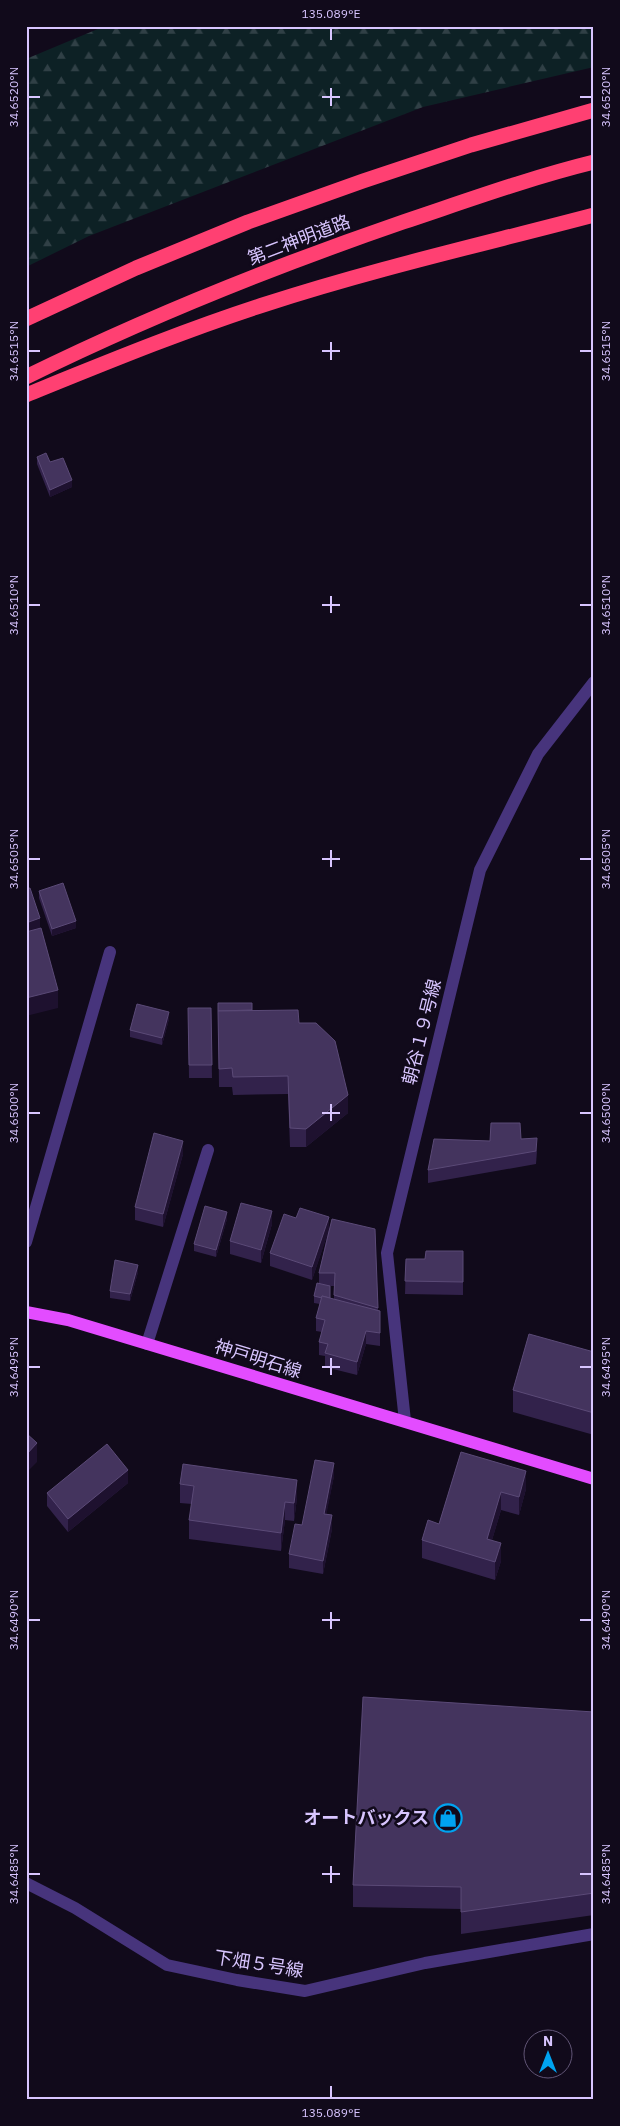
<svg xmlns="http://www.w3.org/2000/svg" width="620" height="2126" font-family="'IBM Plex Sans','Noto Sans JP',sans-serif">
  <style>
    .forest { fill: url(#forest-firs) }
    .lines { fill: none; stroke-linecap: round; stroke-linejoin: round }
    .minor { stroke: #47347c; stroke-width: 12 }
    .primary { stroke: #e34cff; stroke-width: 12 }
    .motorway { stroke: #ff4072; stroke-width: 15 }
    .wall { fill: #32224b; fill-rule: evenodd }
    .shaded-wall { fill: #1e112f }
    .building { fill: #44345e; stroke: #5b4a77 }
    .ticks { fill: none; stroke: #d8c5ff; stroke-width: 2 }
    .labels { text-anchor: middle; stroke-width: 5; stroke-linejoin: round; paint-order: stroke }
    .street-label { font-size: 18px; fill: #d8c5ff; stroke: #110a1b }
    .poi-label { font-size: 18px; font-weight: bold; fill: #d8c5ff; stroke: #110a1b; text-anchor: end }
    .neatline { fill: none; stroke: #d8c5ff; stroke-width: 2 }
    .ticks-label { font-size: 12px; text-anchor: middle; fill: #d8c5ff }
  </style>
  <defs>
    <pattern id="forest-firs" width="22" height="20" patternUnits="userSpaceOnUse" patternTransform="scale(1.25)"><rect width="22" height="20" fill="#0d2125"/><path d="M5 1l3.5 6h-7zM16 11l3.5 6h-7z" fill="#304046"/></pattern>
  </defs>
  <rect width="100%" height="100%" fill="#110a1b"/>
  <path class="forest" d="M 105,26 L 594,26 L 594,67 L 423,107 L 89,236 L 26,267 L 26,59 Z"/>
  <g class="lines">
    <g class="minor">
      <path d="M 26,1242 L 110,952"/>
      <path d="M 147,1344 L 208,1150"/>
      <path d="M 405,1421 L 387,1253 L 480,870 L 538,754 L 594,682"/>
      <path d="M 26,1883 L 75,1908 L 167,1965 L 237,1980 L 305,1991 L 425,1963 L 594,1934"/>
    </g>
    <path class="primary" d="M 26,1312 L 68,1320 L 594,1479"/>
    <g class="motorway">
      <path d="M 26,319 L 136,268 L 248,222 L 363,181 L 471,145 L 594,110"/>
      <path d="M 26,377 C 148,317 275,266 403,222 C 466,201 529,178 594,162"/>
      <path d="M 26,395 C 105,363 185,330 266,304 C 374,269 484,244 594,215"/>
    </g>
  </g>
  <g class="wall">
    <path d="M 37,457 L 50,462 L 72,487 L 50,497 L 37,464 Z"/>
    <path d="M 39,891 L 76,928 L 52,936 L 39,898 Z"/>
    <path d="M 188,1008 L 211,1008 L 212,1078 L 189,1078 Z"/>
    <path d="M 218,1010 L 252,1010 L 299,1023 L 348,1113 L 306,1147 L 290,1147 L 288,1094 L 233,1095 L 232,1087 L 219,1087 Z"/>
    <path d="M 169,1019 L 162,1045 L 130,1037 L 130,1030 Z"/>
    <path d="M 521,1139 L 537,1151 L 536,1164 L 428,1183 L 428,1170 L 490,1141 Z"/>
    <path d="M 183,1154 L 163,1227 L 135,1220 L 135,1207 Z"/>
    <path d="M 227,1219 L 216,1257 L 194,1251 L 194,1244 Z"/>
    <path d="M 272,1224 L 261,1263 L 230,1254 L 230,1241 Z"/>
    <path d="M 375,1229 L 378,1311 L 380,1311 L 380,1346 L 366,1344 L 357,1375 L 325,1367 L 325,1356 L 319,1355 L 319,1342 L 322,1332 L 316,1331 L 316,1318 L 320,1304 L 314,1303 L 314,1296 L 319,1284 L 319,1273 L 328,1232 L 312,1280 L 270,1266 L 270,1253 L 329,1230 ZM 329,1286 L 334,1286 L 334,1299 L 330,1299 Z"/>
    <path d="M 463,1251 L 463,1295 L 405,1294 L 406,1259 L 425,1259 Z"/>
    <path d="M 138,1272 L 130,1301 L 110,1298 L 110,1291 Z"/>
    <path d="M 594,1352 L 594,1435 L 513,1412 L 513,1390 Z"/>
    <path d="M 461,1452 L 526,1489 L 519,1515 L 501,1510 L 492,1540 L 501,1561 L 495,1580 L 422,1558 L 422,1540 L 439,1524 Z"/>
    <path d="M 334,1476 L 326,1514 L 332,1529 L 323,1574 L 289,1568 L 289,1554 L 302,1525 Z"/>
    <path d="M 128,1483 L 68,1532 L 47,1506 L 47,1493 Z"/>
    <path d="M 180,1484 L 297,1498 L 294,1521 L 285,1520 L 281,1551 L 189,1539 L 189,1520 L 192,1504 L 180,1503 Z"/>
    <path d="M 594,1712 L 594,1915 L 461,1934 L 461,1909 L 353,1907 L 353,1885 Z"/>
  </g>
  <g class="shaded-wall">
    <path d="M 72,480 L 72,487 L 50,497 L 50,490 Z"/>
    <path d="M 40,918 L 40,931 L 26,936 L 26,923 Z"/>
    <path d="M 76,921 L 76,928 L 52,936 L 52,929 Z"/>
    <path d="M 58,990 L 58,1008 L 26,1016 L 26,998 Z"/>
    <path d="M 169,1012 L 169,1019 L 162,1045 L 162,1038 Z"/>
    <path d="M 348,1095 L 348,1113 L 306,1147 L 306,1129 Z"/>
    <path d="M 183,1141 L 183,1154 L 163,1227 L 163,1214 Z"/>
    <path d="M 272,1211 L 272,1224 L 261,1263 L 261,1250 Z"/>
    <path d="M 227,1212 L 227,1219 L 216,1257 L 216,1250 Z"/>
    <path d="M 329,1217 L 329,1230 L 312,1280 L 312,1267 Z"/>
    <path d="M 138,1265 L 138,1272 L 130,1301 L 130,1294 Z"/>
    <path d="M 366,1331 L 366,1344 L 357,1375 L 357,1362 Z"/>
    <path d="M 37,1443 L 37,1462 L 26,1473 L 26,1455 Z"/>
    <path d="M 334,1463 L 334,1476 L 324,1527 L 324,1514 Z"/>
    <path d="M 128,1470 L 128,1483 L 68,1532 L 68,1519 Z"/>
    <path d="M 526,1471 L 526,1489 L 519,1515 L 519,1497 Z"/>
    <path d="M 297,1480 L 297,1498 L 294,1521 L 294,1503 Z"/>
    <path d="M 501,1492 L 501,1510 L 487,1557 L 487,1539 Z"/>
    <path d="M 285,1502 L 285,1520 L 281,1551 L 281,1533 Z"/>
    <path d="M 332,1515 L 332,1529 L 323,1574 L 323,1561 Z"/>
    <path d="M 501,1543 L 501,1561 L 495,1580 L 495,1562 Z"/>
  </g>
  <g class="building">
    <path d="M 46,453 L 50,462 L 63,458 L 72,480 L 50,490 L 37,457 Z"/>
    <path d="M 63,883 L 76,921 L 52,929 L 39,891 Z"/>
    <path d="M 30,888 L 40,918 L 26,923 L 26,889 Z"/>
    <path d="M 41,928 L 58,990 L 26,998 L 26,932 Z"/>
    <path d="M 218,1003 L 252,1003 L 252,1010 L 218,1011 Z"/>
    <path d="M 137,1004 L 169,1012 L 162,1038 L 130,1030 Z"/>
    <path d="M 188,1008 L 211,1008 L 212,1065 L 189,1065 Z"/>
    <path d="M 298,1010 L 299,1023 L 316,1023 L 335,1041 L 348,1095 L 306,1129 L 290,1128 L 288,1076 L 233,1077 L 232,1068 L 219,1069 L 218,1011 Z"/>
    <path d="M 491,1123 L 520,1123 L 521,1139 L 537,1138 L 536,1151 L 428,1170 L 434,1139 L 490,1141 Z"/>
    <path d="M 154,1133 L 183,1141 L 163,1214 L 135,1207 Z"/>
    <path d="M 241,1203 L 272,1211 L 261,1250 L 230,1241 Z"/>
    <path d="M 205,1206 L 227,1212 L 216,1250 L 194,1244 Z"/>
    <path d="M 300,1208 L 329,1217 L 312,1267 L 270,1253 L 284,1214 L 296,1218 Z"/>
    <path d="M 332,1219 L 375,1229 L 378,1308 L 334,1295 L 335,1273 L 319,1273 Z"/>
    <path d="M 426,1251 L 463,1251 L 463,1282 L 405,1281 L 406,1259 L 425,1259 Z"/>
    <path d="M 115,1260 L 138,1265 L 130,1294 L 110,1291 Z"/>
    <path d="M 317,1283 L 330,1286 L 330,1298 L 322,1296 L 322,1298 L 314,1296 Z"/>
    <path d="M 322,1296 L 380,1311 L 380,1333 L 366,1331 L 357,1362 L 325,1353 L 328,1344 L 319,1342 L 325,1320 L 316,1318 Z"/>
    <path d="M 529,1334 L 594,1352 L 594,1413 L 513,1390 Z"/>
    <path d="M 26,1433 L 37,1443 L 26,1455 Z"/>
    <path d="M 107,1444 L 128,1470 L 68,1519 L 47,1493 Z"/>
    <path d="M 461,1452 L 526,1471 L 519,1497 L 501,1492 L 487,1539 L 501,1543 L 495,1562 L 422,1540 L 428,1520 L 439,1524 Z"/>
    <path d="M 315,1460 L 334,1463 L 324,1514 L 332,1515 L 323,1561 L 289,1554 L 295,1524 L 302,1525 Z"/>
    <path d="M 183,1464 L 297,1480 L 294,1503 L 285,1502 L 281,1533 L 189,1520 L 194,1486 L 180,1484 Z"/>
    <path d="M 363,1697 L 594,1712 L 594,1893 L 461,1912 L 461,1887 L 353,1885 Z"/>
  </g>
  <path class="ticks" d="M 331,28 L 331,40M 331,88 L 331,106M 28,97 L 40,97M 322,97 L 340,97M 580,97 L 592,97M 331,342 L 331,360M 28,351 L 40,351M 322,351 L 340,351M 580,351 L 592,351M 331,596 L 331,613M 28,605 L 40,605M 322,605 L 340,605M 580,605 L 592,605M 331,850 L 331,867M 28,859 L 40,859M 322,859 L 340,859M 580,859 L 592,859M 331,1104 L 331,1121M 28,1113 L 40,1113M 322,1113 L 340,1113M 580,1113 L 592,1113M 331,1358 L 331,1375M 28,1367 L 40,1367M 322,1367 L 340,1367M 580,1367 L 592,1367M 331,1612 L 331,1629M 28,1620 L 40,1620M 322,1620 L 340,1620M 580,1620 L 592,1620M 331,1866 L 331,1883M 28,1874 L 40,1874M 322,1874 L 340,1874M 580,1874 L 592,1874M 331,2086 L 331,2098"/>
  <defs>
    <g id="shop-ring" transform="scale(1.4375)"><circle r="9.5" fill="#110a1b" stroke="#00a3f0" stroke-width="1.5"/><path d="M-5-2.5h2.3a2.7 3.5 0 0 1 5.4 0H5L5.5 6h-11ZM-1.5-2.5h3a1.5 2.3 0 0 0-3 0Z" fill="#00a3f0"/></g>
  </defs>
  <g fill-rule="evenodd">
    <use href="#shop-ring" x="448" y="1818"/>
  </g>
  <g class="labels">
    <g class="street-label">
      <text transform="translate(299 240) rotate(-21)" y="6">第二神明道路</text>
      <text transform="translate(422 1032) rotate(-76)" y="6">朝谷１９号線</text>
      <text transform="translate(258 1359) rotate(17)" y="6">神戸明石線</text>
      <text transform="translate(259 1964) rotate(9)" y="6">下畑５号線</text>
    </g>
    <g class="poi-label">
      <text x="429" y="1824">オートバックス</text>
    </g>
  </g>
  <rect width="620" height="2126" fill="none" stroke="#110a1b" stroke-width="55"/>
  <g transform="translate(548 2054)"><circle r="24" fill="#110a1b" stroke="#615576"/>
  <path d="M0-4L9 19L0 12L-9 19Z" fill="#00a3f0"/>
  <text y="-8" font-size="14" font-weight="bold" text-anchor="middle" fill="#d8c5ff">N</text>
  </g>
  <rect x="28" y="28" width="564" height="2070" class="neatline"/>
  <g class="ticks-label">
    <text x="331" y="18">135.089°E</text>
    <text transform="translate(14 97) rotate(-90)" y="4">34.6520°N</text>
    <text transform="translate(606 97) rotate(-90)" y="4">34.6520°N</text>
    <text transform="translate(14 351) rotate(-90)" y="4">34.6515°N</text>
    <text transform="translate(606 351) rotate(-90)" y="4">34.6515°N</text>
    <text transform="translate(14 605) rotate(-90)" y="4">34.6510°N</text>
    <text transform="translate(606 605) rotate(-90)" y="4">34.6510°N</text>
    <text transform="translate(14 859) rotate(-90)" y="4">34.6505°N</text>
    <text transform="translate(606 859) rotate(-90)" y="4">34.6505°N</text>
    <text transform="translate(14 1113) rotate(-90)" y="4">34.6500°N</text>
    <text transform="translate(606 1113) rotate(-90)" y="4">34.6500°N</text>
    <text transform="translate(14 1367) rotate(-90)" y="4">34.6495°N</text>
    <text transform="translate(606 1367) rotate(-90)" y="4">34.6495°N</text>
    <text transform="translate(14 1620) rotate(-90)" y="4">34.6490°N</text>
    <text transform="translate(606 1620) rotate(-90)" y="4">34.6490°N</text>
    <text transform="translate(14 1874) rotate(-90)" y="4">34.6485°N</text>
    <text transform="translate(606 1874) rotate(-90)" y="4">34.6485°N</text>
    <text x="331" y="2117">135.089°E</text>
  </g>
</svg>
